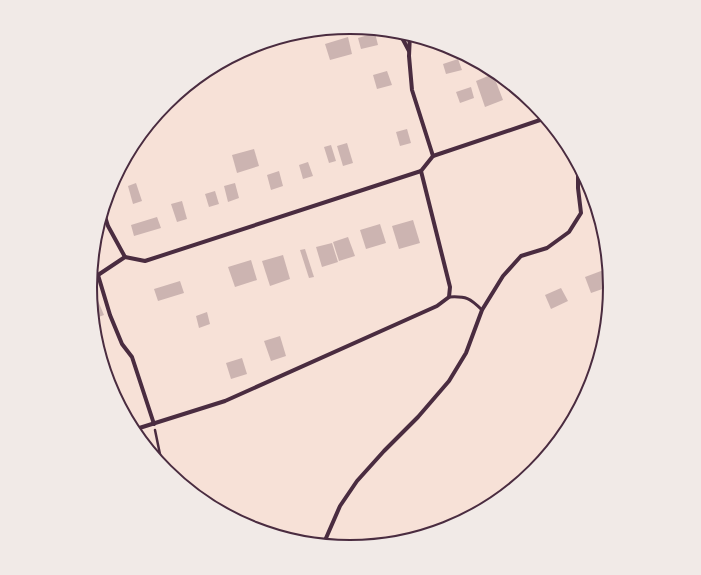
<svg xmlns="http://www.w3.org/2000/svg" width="701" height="575" font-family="Helvetica,sans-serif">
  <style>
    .building { fill: #ccb4b1 }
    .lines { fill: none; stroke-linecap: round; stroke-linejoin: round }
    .path { stroke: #4a2c40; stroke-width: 2.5 }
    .service { stroke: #4a2c40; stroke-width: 3 }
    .minor { stroke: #4a2c40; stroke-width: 4 }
    .rim { fill: none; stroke: #4a2c40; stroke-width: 2 }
  </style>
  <rect width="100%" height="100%" fill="#f7e1d7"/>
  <g class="building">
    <path d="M 375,33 L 378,45 L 361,49 L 358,38 Z"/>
    <path d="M 348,37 L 352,54 L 330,60 L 325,44 Z"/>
    <path d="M 436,42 L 440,44 L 445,45 L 437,48 Z"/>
    <path d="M 458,59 L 462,70 L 446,74 L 443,64 Z"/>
    <path d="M 387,71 L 392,85 L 377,89 L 373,75 Z"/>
    <path d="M 493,74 L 503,100 L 485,107 L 476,81 Z"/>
    <path d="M 502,77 L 514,87 L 506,89 Z"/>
    <path d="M 471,87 L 474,98 L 460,103 L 456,92 Z"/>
    <path d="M 407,129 L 411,143 L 400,146 L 396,132 Z"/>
    <path d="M 347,143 L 353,163 L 343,166 L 337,146 Z"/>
    <path d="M 331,145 L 336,161 L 329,163 L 324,147 Z"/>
    <path d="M 254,149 L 259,166 L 237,173 L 232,155 Z"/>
    <path d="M 308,162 L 313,176 L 303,179 L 299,165 Z"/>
    <path d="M 279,171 L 283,186 L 271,190 L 267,175 Z"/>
    <path d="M 136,183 L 142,201 L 133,204 L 128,186 Z"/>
    <path d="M 235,183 L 239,198 L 228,202 L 224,186 Z"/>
    <path d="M 215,191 L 219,204 L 209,207 L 205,194 Z"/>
    <path d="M 182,201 L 187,219 L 177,222 L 171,204 Z"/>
    <path d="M 157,217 L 161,228 L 134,236 L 131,225 Z"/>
    <path d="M 413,220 L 420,243 L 399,249 L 392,226 Z"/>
    <path d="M 380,224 L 386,243 L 366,249 L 360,230 Z"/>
    <path d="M 348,237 L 355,256 L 339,261 L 333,242 Z"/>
    <path d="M 332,243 L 338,262 L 322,267 L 316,247 Z"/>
    <path d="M 305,249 L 314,277 L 309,278 L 300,250 Z"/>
    <path d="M 283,255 L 290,279 L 270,286 L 262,261 Z"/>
    <path d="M 251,260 L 257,280 L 235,287 L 228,267 Z"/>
    <path d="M 609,268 L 611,286 L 591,293 L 585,277 Z"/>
    <path d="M 180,281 L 184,293 L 158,301 L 154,289 Z"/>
    <path d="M 561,288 L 568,301 L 551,309 L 545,295 Z"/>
    <path d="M 98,301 L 104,315 L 93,319 L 92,303 Z"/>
    <path d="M 207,312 L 210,324 L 199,328 L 196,316 Z"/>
    <path d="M 280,336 L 286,356 L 271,361 L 264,341 Z"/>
    <path d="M 242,358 L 247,374 L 231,379 L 226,363 Z"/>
    <path d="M 120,405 L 123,405 L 126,416 L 125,416 Z"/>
  </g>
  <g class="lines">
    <path class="path" d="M 155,430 L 162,464 L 206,504"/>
    <path class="service" d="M 449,297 C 466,296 470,298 482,310"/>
    <g class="minor">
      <path d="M 399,32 L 409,51"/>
      <path d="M 410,34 L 409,56 L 412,90 L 433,156"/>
      <path d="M 103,210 L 108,226 L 125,257"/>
      <path d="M 98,275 L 110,315 L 122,344 L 132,357 L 154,424"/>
      <path d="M 91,278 L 98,275 L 125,257 L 145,261 L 421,171 L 433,156 L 546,118"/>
      <path d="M 133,430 L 225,401 L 437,306 L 449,297 L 450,287 L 421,171"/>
      <path d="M 323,545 L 340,506 L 357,481 L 384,451 L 418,417 L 449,381 L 466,353 L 482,310 L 503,276 L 521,256 L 547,248 L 569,232 L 581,213 L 578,188 L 578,163"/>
    </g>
  </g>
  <path d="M0 0H701V575H0ZM97 287a253 253 0 1 1 506 0a253 253 0 1 1-506 0Z" fill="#f1eae7" fill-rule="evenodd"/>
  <path class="rim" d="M97 287a253 253 0 1 1 506 0a253 253 0 1 1-506 0Z"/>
</svg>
